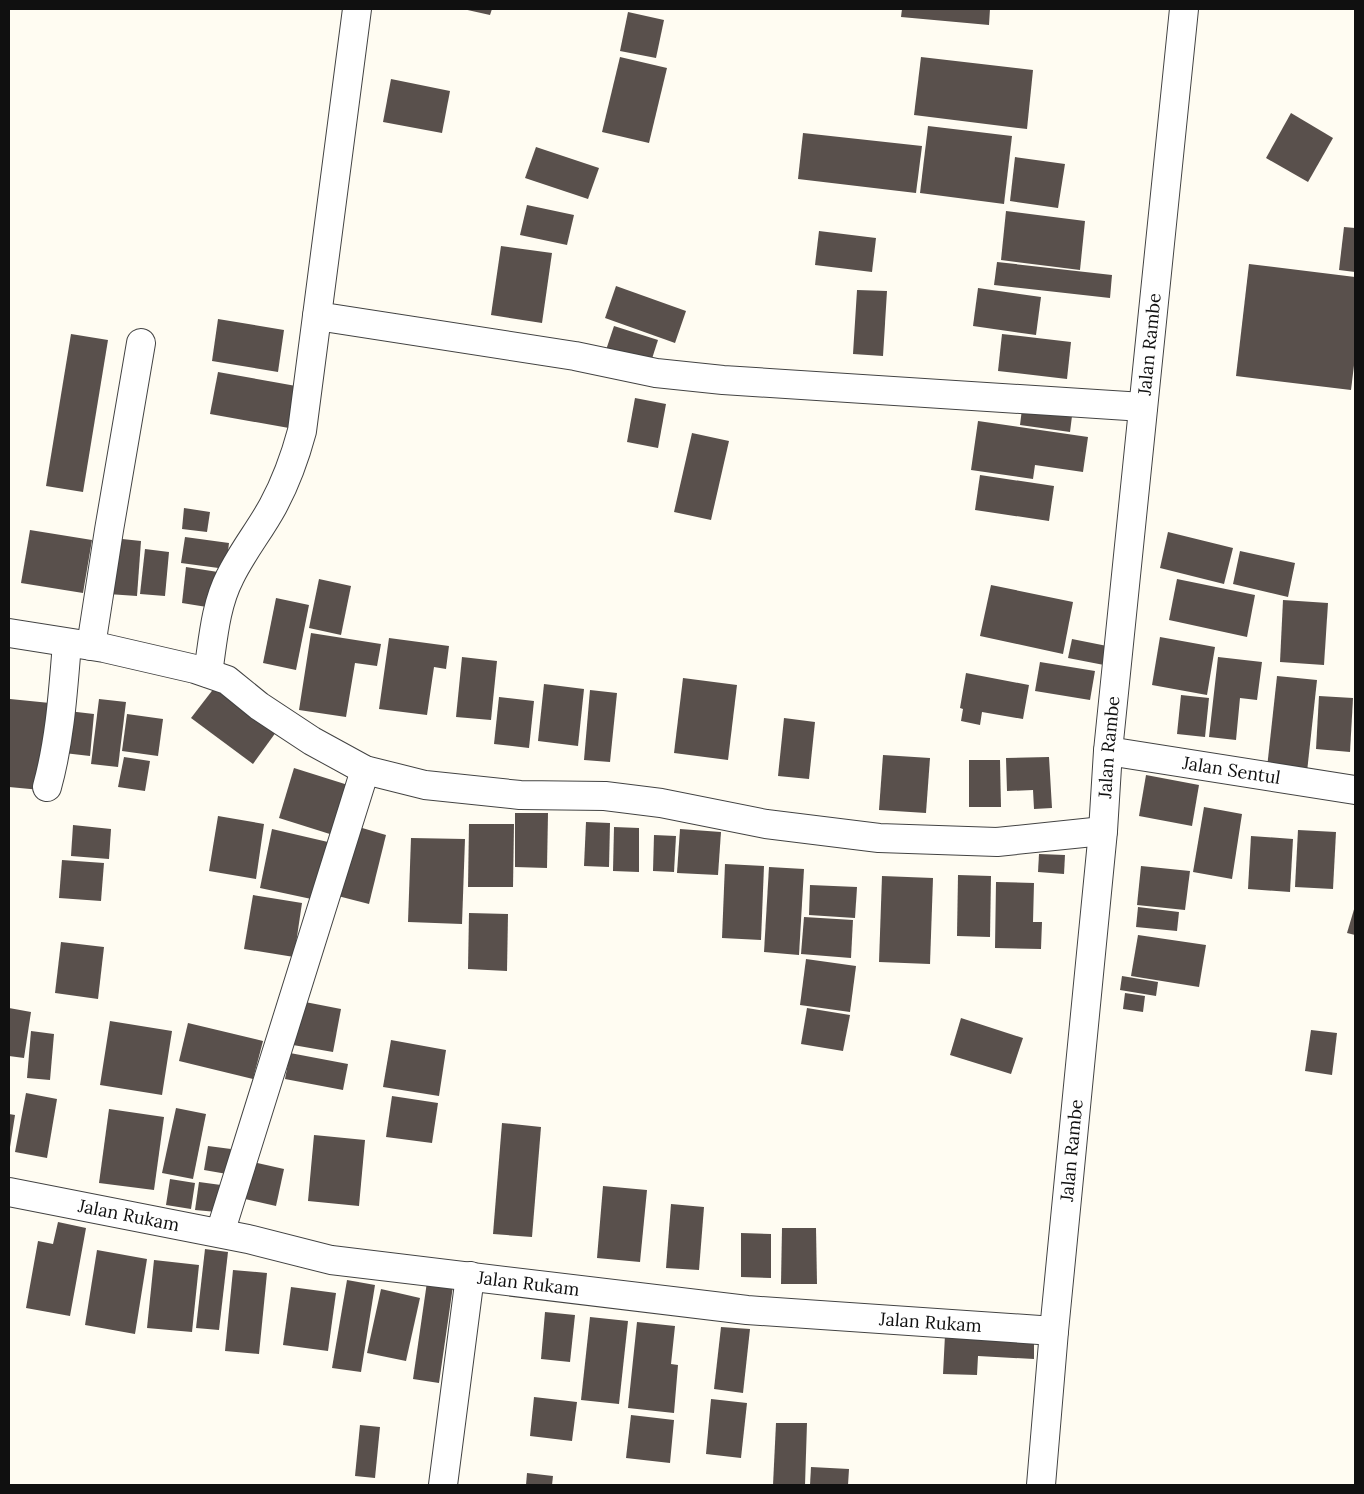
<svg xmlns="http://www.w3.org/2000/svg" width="1364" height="1494" font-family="Lora,serif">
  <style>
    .building { fill: #59504c }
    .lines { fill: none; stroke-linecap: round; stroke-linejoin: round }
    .minor-casing { stroke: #434343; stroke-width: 30 }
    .minor { stroke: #fff; stroke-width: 28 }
    .labels { text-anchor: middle; stroke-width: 5; stroke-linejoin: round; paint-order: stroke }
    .street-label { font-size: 18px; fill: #101010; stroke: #fff }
  </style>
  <rect width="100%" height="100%" fill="#fffcf2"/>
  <g class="building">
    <path d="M 463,9 L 492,9 L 490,15 Z"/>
    <path d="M 902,9 L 990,9 L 989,25 L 901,17 Z"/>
    <path d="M 628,12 L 664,20 L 656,58 L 620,51 Z"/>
    <path d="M 620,57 L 667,68 L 649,143 L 602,132 Z"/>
    <path d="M 921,57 L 1033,70 L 1027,129 L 914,115 Z"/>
    <path d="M 391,79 L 450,91 L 442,133 L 383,122 Z"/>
    <path d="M 1291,113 L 1333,138 L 1308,182 L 1266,158 Z"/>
    <path d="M 928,126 L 1012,136 L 1004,204 L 920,193 Z"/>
    <path d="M 803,133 L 922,146 L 916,193 L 798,179 Z"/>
    <path d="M 536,147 L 599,168 L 588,199 L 525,178 Z"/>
    <path d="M 1015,157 L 1065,164 L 1058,208 L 1010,201 Z"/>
    <path d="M 527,205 L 574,215 L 567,245 L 520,235 Z"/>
    <path d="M 1006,211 L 1085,221 L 1080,270 L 1001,260 Z"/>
    <path d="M 1344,227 L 1355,228 L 1355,272 L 1339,270 Z"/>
    <path d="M 819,231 L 876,238 L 872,272 L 815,265 Z"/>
    <path d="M 501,246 L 552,253 L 542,323 L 491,315 Z"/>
    <path d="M 997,262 L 1112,275 L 1110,298 L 994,285 Z"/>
    <path d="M 1249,264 L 1355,277 L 1355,357 L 1351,390 L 1236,376 Z"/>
    <path d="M 616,286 L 686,311 L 675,343 L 605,318 Z"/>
    <path d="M 978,288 L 1041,297 L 1036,335 L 973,326 Z"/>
    <path d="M 857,290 L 887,291 L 883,356 L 853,354 Z"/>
    <path d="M 218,319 L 284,330 L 278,372 L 212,361 Z"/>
    <path d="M 614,326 L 658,340 L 649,368 L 605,353 Z"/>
    <path d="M 71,334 L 108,340 L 83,492 L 46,486 Z"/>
    <path d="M 1002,334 L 1071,342 L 1067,379 L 998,371 Z"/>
    <path d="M 218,372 L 296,386 L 289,428 L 210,414 Z"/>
    <path d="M 635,398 L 666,404 L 658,448 L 627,442 Z"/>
    <path d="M 1023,401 L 1073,408 L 1070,432 L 1020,425 Z"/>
    <path d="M 978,421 L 1088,437 L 1083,472 L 1035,465 L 1033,479 L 971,470 Z"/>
    <path d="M 692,433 L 729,441 L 711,520 L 674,512 Z"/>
    <path d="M 980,475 L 1054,486 L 1049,521 L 975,510 Z"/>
    <path d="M 184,508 L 210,512 L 207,532 L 182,529 Z"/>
    <path d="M 30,530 L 92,540 L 83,593 L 21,583 Z"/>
    <path d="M 1168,532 L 1233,548 L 1224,584 L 1160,568 Z"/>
    <path d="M 185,537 L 229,543 L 226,569 L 181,563 Z"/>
    <path d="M 113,538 L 141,541 L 137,596 L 108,594 Z"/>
    <path d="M 145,549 L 169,552 L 165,596 L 140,594 Z"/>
    <path d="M 1240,551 L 1295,563 L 1288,597 L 1233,584 Z"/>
    <path d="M 186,567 L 218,572 L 213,608 L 182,603 Z"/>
    <path d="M 319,579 L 351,586 L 341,635 L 309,628 Z"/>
    <path d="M 1177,579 L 1255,595 L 1247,637 L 1169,620 Z"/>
    <path d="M 991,585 L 1073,602 L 1063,654 L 980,636 Z"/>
    <path d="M 276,598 L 309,605 L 296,670 L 263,663 Z"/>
    <path d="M 1283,600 L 1328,603 L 1324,665 L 1280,662 Z"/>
    <path d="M 311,633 L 381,644 L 377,666 L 355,663 L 346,717 L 299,710 Z"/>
    <path d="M 1160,637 L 1215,647 L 1207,695 L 1152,685 Z"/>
    <path d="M 389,638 L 449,646 L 446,669 L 434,667 L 427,715 L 379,709 Z"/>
    <path d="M 1072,639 L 1107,646 L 1104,665 L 1068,658 Z"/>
    <path d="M 462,657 L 497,661 L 491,720 L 456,717 Z"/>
    <path d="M 1218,657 L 1262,662 L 1257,700 L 1240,698 L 1236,740 L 1209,737 Z"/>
    <path d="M 1040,662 L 1095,671 L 1090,700 L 1035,691 Z"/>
    <path d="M 966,673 L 1029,685 L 1023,719 L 982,712 L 980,725 L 961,721 L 963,709 L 960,708 Z"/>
    <path d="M 1277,676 L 1317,680 L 1307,772 L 1267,768 Z"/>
    <path d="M 683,678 L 737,685 L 728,760 L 674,753 Z"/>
    <path d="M 218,683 L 279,728 L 253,764 L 191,718 Z"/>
    <path d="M 544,684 L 584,689 L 578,746 L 538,741 Z"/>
    <path d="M 590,690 L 617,693 L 610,762 L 584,760 Z"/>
    <path d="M 1181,695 L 1209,698 L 1205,737 L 1177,734 Z"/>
    <path d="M 1319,696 L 1353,698 L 1350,752 L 1316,749 Z"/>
    <path d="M 499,697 L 534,701 L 529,748 L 494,744 Z"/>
    <path d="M 10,699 L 50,703 L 41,790 L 9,787 Z"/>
    <path d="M 99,699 L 126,702 L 118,767 L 91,764 Z"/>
    <path d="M 68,711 L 94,714 L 90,756 L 64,753 Z"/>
    <path d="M 127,714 L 163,719 L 158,756 L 122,751 Z"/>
    <path d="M 784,718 L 815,722 L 809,779 L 778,776 Z"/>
    <path d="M 883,755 L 930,758 L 926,813 L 879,810 Z"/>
    <path d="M 124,757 L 150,761 L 145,791 L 118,787 Z"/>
    <path d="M 1049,757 L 1052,808 L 1034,809 L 1033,790 L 1007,791 L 1006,758 Z"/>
    <path d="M 969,760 L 1000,760 L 1001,807 L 969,807 Z"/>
    <path d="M 294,768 L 348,785 L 333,835 L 279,818 Z"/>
    <path d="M 1146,775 L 1199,785 L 1192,826 L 1139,816 Z"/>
    <path d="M 1204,807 L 1242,814 L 1232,879 L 1193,872 Z"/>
    <path d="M 515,813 L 548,813 L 547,868 L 515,867 Z"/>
    <path d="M 218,816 L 264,824 L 256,879 L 209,871 Z"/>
    <path d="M 586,822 L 610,823 L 609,867 L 584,866 Z"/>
    <path d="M 469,824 L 514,824 L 513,887 L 468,887 Z"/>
    <path d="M 73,825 L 111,829 L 109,859 L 71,856 Z"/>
    <path d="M 352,825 L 386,835 L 369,904 L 334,895 Z"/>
    <path d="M 614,827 L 639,828 L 639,872 L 613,871 Z"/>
    <path d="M 272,829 L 328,842 L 316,900 L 260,888 Z"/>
    <path d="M 680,829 L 721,832 L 718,875 L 677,873 Z"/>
    <path d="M 1298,830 L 1336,832 L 1333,889 L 1295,887 Z"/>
    <path d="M 654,835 L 676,836 L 674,872 L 653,871 Z"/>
    <path d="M 1251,836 L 1293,839 L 1290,892 L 1248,889 Z"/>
    <path d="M 411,838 L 465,839 L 462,924 L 408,922 Z"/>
    <path d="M 1039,854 L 1065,855 L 1064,874 L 1038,872 Z"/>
    <path d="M 62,860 L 104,863 L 101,901 L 59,898 Z"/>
    <path d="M 725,864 L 764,866 L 761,940 L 722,938 Z"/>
    <path d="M 1141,866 L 1190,871 L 1185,910 L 1137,905 Z"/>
    <path d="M 769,867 L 804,869 L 799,955 L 764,952 Z"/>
    <path d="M 958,875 L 991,876 L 990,937 L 957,936 Z"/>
    <path d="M 882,876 L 933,878 L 930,964 L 879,962 Z"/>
    <path d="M 996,882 L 1034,883 L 1033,922 L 1042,922 L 1041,949 L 995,948 Z"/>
    <path d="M 810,885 L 857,887 L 855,918 L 809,915 Z"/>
    <path d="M 253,895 L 302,903 L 294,957 L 244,949 Z"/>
    <path d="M 1355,906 L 1355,935 L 1347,933 Z"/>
    <path d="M 1138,907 L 1179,912 L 1177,931 L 1136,927 Z"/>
    <path d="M 469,913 L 508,914 L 507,971 L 468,969 Z"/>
    <path d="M 804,917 L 853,920 L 851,958 L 801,954 Z"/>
    <path d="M 1138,935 L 1206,945 L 1199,987 L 1131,976 Z"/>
    <path d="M 61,942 L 104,947 L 98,999 L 55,993 Z"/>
    <path d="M 806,959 L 856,966 L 850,1012 L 800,1005 Z"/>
    <path d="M 1122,976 L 1158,982 L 1156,996 L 1120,990 Z"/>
    <path d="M 1125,993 L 1145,996 L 1143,1012 L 1123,1009 Z"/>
    <path d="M 300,1001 L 341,1009 L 333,1052 L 293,1045 Z"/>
    <path d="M 9,1008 L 31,1012 L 24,1058 L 9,1056 Z"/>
    <path d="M 807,1008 L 850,1015 L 843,1051 L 801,1044 Z"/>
    <path d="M 961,1018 L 1023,1038 L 1011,1074 L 950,1055 Z"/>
    <path d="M 110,1021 L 172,1031 L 162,1095 L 100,1085 Z"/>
    <path d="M 188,1023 L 263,1041 L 253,1079 L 179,1061 Z"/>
    <path d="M 1311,1030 L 1337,1033 L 1332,1075 L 1305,1071 Z"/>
    <path d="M 31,1031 L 54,1034 L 50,1080 L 27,1078 Z"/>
    <path d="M 391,1040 L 446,1050 L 439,1096 L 383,1087 Z"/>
    <path d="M 290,1053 L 348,1064 L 343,1090 L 285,1079 Z"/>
    <path d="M 26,1093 L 57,1099 L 47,1158 L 15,1152 Z"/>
    <path d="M 392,1096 L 438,1103 L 432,1143 L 386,1137 Z"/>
    <path d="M 176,1108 L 206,1114 L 193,1179 L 162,1173 Z"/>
    <path d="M 109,1109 L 164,1117 L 154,1190 L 99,1183 Z"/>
    <path d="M 9,1114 L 15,1115 L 10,1147 L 9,1147 Z"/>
    <path d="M 502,1123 L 541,1127 L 532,1237 L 493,1234 Z"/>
    <path d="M 314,1135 L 365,1140 L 359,1206 L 308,1201 Z"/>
    <path d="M 208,1146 L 231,1149 L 227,1174 L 204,1170 Z"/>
    <path d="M 253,1162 L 284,1169 L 276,1206 L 245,1199 Z"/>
    <path d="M 170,1179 L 195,1183 L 191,1209 L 166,1205 Z"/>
    <path d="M 199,1182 L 221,1185 L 217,1212 L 195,1210 Z"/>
    <path d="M 603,1186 L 647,1190 L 640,1262 L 597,1258 Z"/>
    <path d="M 671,1204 L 704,1207 L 699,1270 L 666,1268 Z"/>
    <path d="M 58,1222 L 86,1228 L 70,1316 L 26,1308 L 38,1241 L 53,1244 Z"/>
    <path d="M 782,1228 L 816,1228 L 817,1284 L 781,1284 Z"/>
    <path d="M 741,1233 L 771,1234 L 771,1278 L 741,1277 Z"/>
    <path d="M 205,1249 L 228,1252 L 219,1330 L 196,1328 Z"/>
    <path d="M 97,1250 L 147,1259 L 135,1334 L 85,1325 Z"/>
    <path d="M 154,1260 L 199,1265 L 192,1332 L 147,1328 Z"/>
    <path d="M 233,1270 L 267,1273 L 259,1354 L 225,1351 Z"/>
    <path d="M 347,1280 L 375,1285 L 361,1372 L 332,1368 Z"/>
    <path d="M 427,1282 L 453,1286 L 439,1383 L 413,1379 Z"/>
    <path d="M 291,1287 L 336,1293 L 328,1351 L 283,1345 Z"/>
    <path d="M 381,1289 L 420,1298 L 406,1361 L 367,1353 Z"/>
    <path d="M 545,1312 L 575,1315 L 570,1362 L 541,1359 Z"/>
    <path d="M 590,1317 L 628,1321 L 619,1404 L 581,1400 Z"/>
    <path d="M 637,1322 L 675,1326 L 671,1364 L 678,1365 L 674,1413 L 628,1408 Z"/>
    <path d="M 721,1327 L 750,1329 L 743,1393 L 714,1389 Z"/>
    <path d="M 945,1335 L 1034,1340 L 1034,1359 L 978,1356 L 977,1375 L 943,1374 Z"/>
    <path d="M 534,1397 L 577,1402 L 572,1441 L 530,1436 Z"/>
    <path d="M 711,1399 L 747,1403 L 741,1458 L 706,1454 Z"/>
    <path d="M 631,1415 L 674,1420 L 670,1463 L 626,1458 Z"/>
    <path d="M 776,1423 L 807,1423 L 805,1485 L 773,1485 Z"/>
    <path d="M 360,1425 L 380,1427 L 375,1478 L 355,1476 Z"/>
    <path d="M 811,1467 L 849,1469 L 848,1485 L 810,1485 Z"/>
    <path d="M 527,1473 L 553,1476 L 552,1485 L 526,1485 Z"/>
  </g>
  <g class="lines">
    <g class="minor-casing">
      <g id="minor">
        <path d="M 317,316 L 575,356 L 656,373 L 723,380 L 1143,407"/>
        <path d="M 9,633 L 104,648 L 195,669 L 227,680 L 259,706 L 312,741 L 365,770 L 425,785 L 520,795 L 605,796 L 661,803 L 766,824 L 879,838 L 997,842 L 1103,831"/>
        <path d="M 91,646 L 109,530 L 141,343"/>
        <path d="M 208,673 C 213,641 215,606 230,577 C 242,552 260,530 273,506 C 286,482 295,457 302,431 L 357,9"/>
        <path id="s1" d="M 1108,751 L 1355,790"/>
        <path d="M 47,787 C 60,740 63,692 67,643"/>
        <path id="s2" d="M 9,1192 L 248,1239 L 331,1260 L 747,1310 L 1054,1331"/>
        <path d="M 220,1233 L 365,770"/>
        <path d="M 443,1485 L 470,1276"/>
        <path id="s3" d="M 1041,1485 L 1054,1331 L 1103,831 L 1108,751 L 1184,9"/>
      </g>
    </g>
    <use href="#minor" class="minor"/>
  </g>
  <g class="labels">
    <g class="street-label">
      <text dy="6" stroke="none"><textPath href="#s3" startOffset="1146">Jalan Rambe</textPath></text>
      <text dy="6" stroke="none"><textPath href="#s3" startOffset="741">Jalan Rambe</textPath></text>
      <text dy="6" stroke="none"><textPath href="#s1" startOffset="125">Jalan Sentul</textPath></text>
      <text dy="6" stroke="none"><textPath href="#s3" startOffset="336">Jalan Rambe</textPath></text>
      <text dy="6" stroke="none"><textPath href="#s2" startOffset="122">Jalan Rukam</textPath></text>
      <text dy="6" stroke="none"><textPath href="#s2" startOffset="528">Jalan Rukam</textPath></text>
      <text dy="6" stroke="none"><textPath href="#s2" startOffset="932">Jalan Rukam</textPath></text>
    </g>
  </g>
  <rect width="1364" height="1494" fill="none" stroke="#101010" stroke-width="20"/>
</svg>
